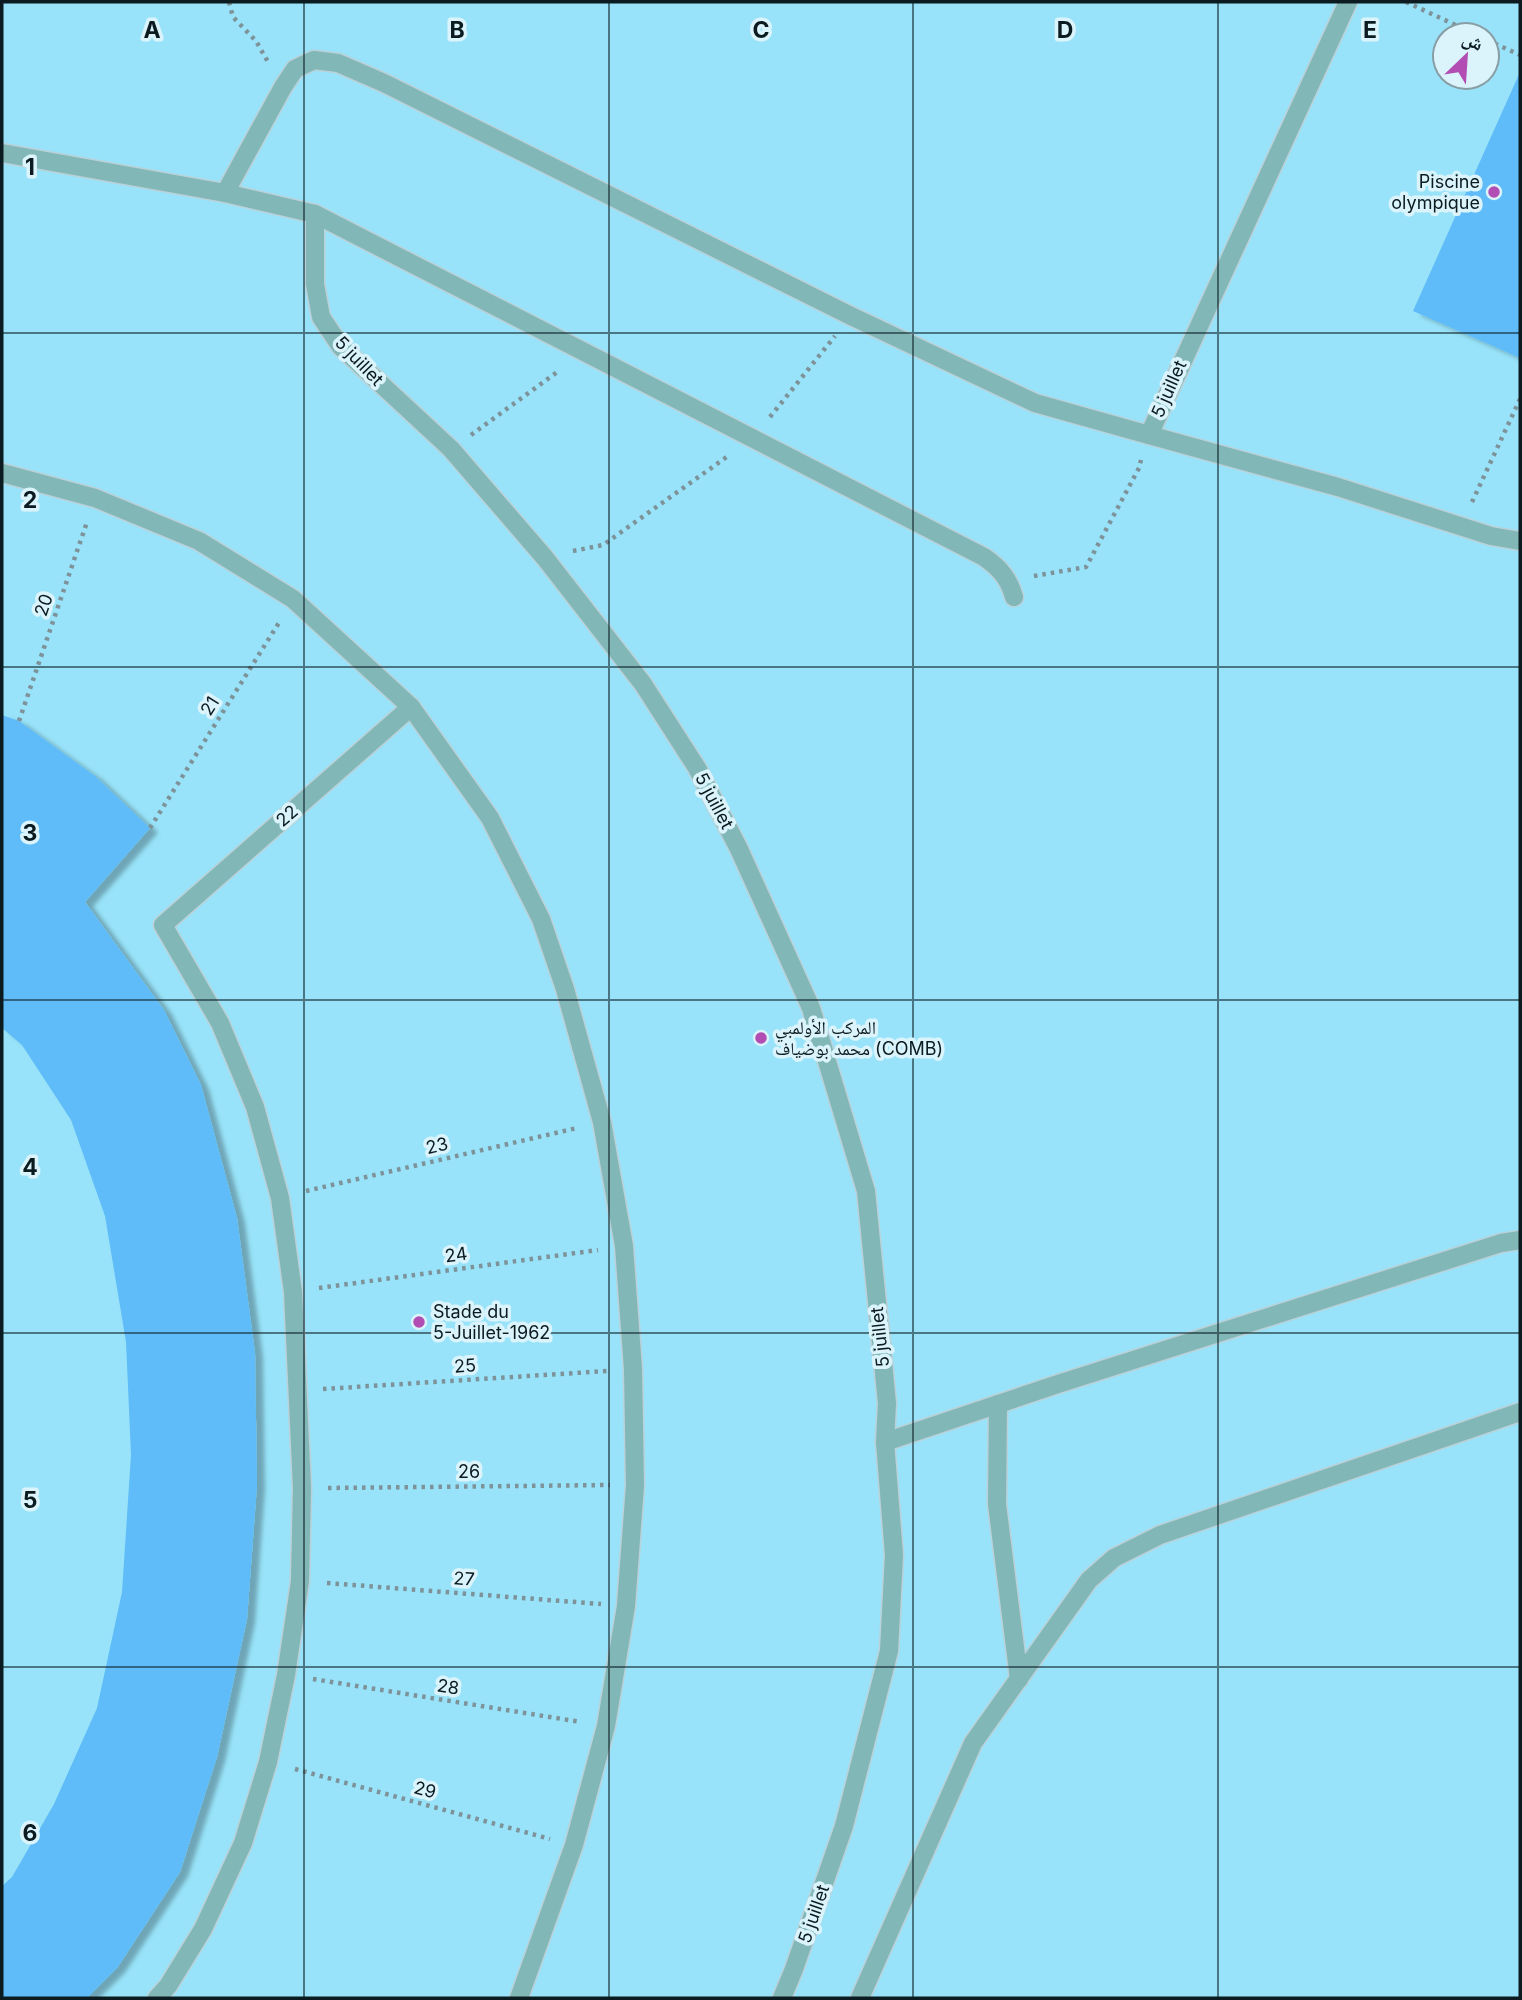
<svg xmlns="http://www.w3.org/2000/svg" width="1522" height="2000" font-family="Inter,'Noto Naskh Arabic',sans-serif">
  <style>
    .green { fill: #98e3f9; fill-rule: evenodd }
    .building { fill: #5fbcf8; filter: url(#shadow) }
    .lines { fill: none; stroke-linecap: round; stroke-linejoin: round }
    .lane-casing { stroke: #bad1d9; stroke-width: 21 }
    .path { stroke: #7d9299; stroke-width: 4.5; stroke-dasharray: 3.5 5; stroke-linecap: butt }
    .lane { stroke: #81b7b7; stroke-width: 18 }
    .grid { fill: none; stroke: #0b1b20; stroke-width: 2; stroke-opacity: 0.55 }
    .poi-dot { fill: #b14db3; stroke: #dbf4fc; stroke-width: 2.5 }
    .labels { text-anchor: middle; stroke-width: 7; stroke-linejoin: round; paint-order: stroke }
    .poi-label { font-size: 18px; fill: #0b1b20; stroke: #dbf4fc; text-anchor: start }
    .street-label { font-size: 18px; fill: #0b1b20; stroke: #dbf4fc }
    .grid-label { font-size: 23px; text-anchor: middle; font-weight: bold; fill: #0b1b20; stroke: #dbf4fc; stroke-width: 7; stroke-linejoin: round; paint-order: stroke }
  </style>
  <defs>
    <filter id="shadow"><feDropShadow dx="8" dy="4.5" stdDeviation="2" flood-color="#0004"/></filter>
  </defs>
  <rect width="100%" height="100%" fill="#dbf4fc"/>
  <path class="green" d="M 2,2 L 1520,2 L 1520,1998 L 2,1998 ZM 1445,35 L 1487,35 L 1487,77 L 1445,77 Z"/>
  <g class="building">
    <path d="M 1520,72 L 1520,358 L 1413,311 Z"/>
    <path d="M 2,715 L 19,721 L 95,776 L 150,828 L 85,902 L 164,1010 L 201,1085 L 237,1218 L 255,1353 L 257,1485 L 247,1619 L 217,1757 L 180,1872 L 117,1968 L 87,1998 L 2,1998 L 2,1886 L 12,1877 L 54,1804 L 97,1708 L 122,1592 L 131,1455 L 126,1342 L 105,1216 L 71,1120 L 22,1045 L 2,1028 Z"/>
  </g>
  <g class="lines">
    <g class="lane-casing">
      <g id="lane">
        <path d="M 2,153 L 225,193"/>
        <path d="M 315,214 L 984,557 C 1000,568 1009,579 1014,597"/>
        <path d="M 1149,435 L 1338,487 L 1491,536 L 1520,541"/>
        <path d="M 2,473 L 95,498 L 199,541 L 293,599 L 411,707 L 490,818 L 541,919 L 565,989 L 602,1122 L 624,1246 L 633,1369 L 635,1485 L 626,1606 L 606,1726 L 574,1845 L 519,1998"/>
        <path d="M 998,1404 L 997,1504 L 1019,1679"/>
        <path d="M 885,1442 L 1058,1384 L 1501,1243 L 1520,1240"/>
        <path d="M 157,1998 L 168,1986 L 203,1929 L 243,1843 L 268,1762 L 286,1675 L 300,1581 L 302,1488 L 293,1292 L 280,1198 L 255,1107 L 220,1023 L 163,925 L 411,707"/>
        <path d="M 782,1998 L 794,1969 L 844,1826 L 889,1651 L 894,1555 L 885,1442 L 887,1403 L 866,1191 L 811,1008 L 739,849 L 697,768 L 643,684 L 545,558 L 451,449 L 341,347 L 321,317 L 315,284 L 315,214 L 225,193 L 283,87 L 295,69 L 314,60 L 338,63 L 384,83 L 851,316 L 1035,403 L 1149,435 L 1348,2"/>
        <path d="M 860,1998 L 973,1743 L 1089,1580 L 1114,1558 L 1160,1535 L 1520,1412"/>
      </g>
    </g>
    <g class="path">
      <path d="M 229,2 L 233,17 L 256,41 L 268,62"/>
      <path d="M 1406,2 L 1477,35"/>
      <path d="M 1487,40 L 1520,55"/>
      <path d="M 770,417 L 835,336"/>
      <path d="M 471,435 L 560,370"/>
      <path d="M 1472,502 L 1520,399"/>
      <path d="M 573,551 L 603,545 L 728,456"/>
      <path d="M 1034,576 L 1086,567 L 1139,468 L 1141,460"/>
      <path d="M 19,721 L 87,522"/>
      <path d="M 150,828 L 280,621"/>
      <path d="M 306,1191 L 577,1128"/>
      <path d="M 319,1288 L 598,1250"/>
      <path d="M 323,1389 L 607,1371"/>
      <path d="M 328,1488 L 610,1485"/>
      <path d="M 327,1583 L 601,1604"/>
      <path d="M 313,1679 L 581,1722"/>
      <path d="M 295,1769 L 550,1839"/>
    </g>
    <use href="#lane" class="lane"/>
  </g>
  <path class="grid" d="M 304,2 L 304,1998M 609,2 L 609,1998M 913,2 L 913,1998M 1218,2 L 1218,1998M 2,333 L 1520,333M 2,667 L 1520,667M 2,1000 L 1520,1000M 2,1333 L 1520,1333M 2,1667 L 1520,1667"/>
  <g class="poi-dot">
    <circle cx="1494" cy="192" r="7"/>
    <circle cx="761" cy="1038" r="7"/>
    <circle cx="419" cy="1322" r="7"/>
  </g>
  <g class="labels">
    <g class="poi-label">
      <text x="1480" y="188" text-anchor="end">Piscine<tspan x="1480" dy="21">olympique</tspan></text>
      <text x="775" y="1034">المركب الأولمبي<tspan x="775" dy="21">محمد بوضياف (COMB)</tspan></text>
      <text x="433" y="1318">Stade du<tspan x="433" dy="21">5-Juillet-1962</tspan></text>
    </g>
    <g class="street-label">
      <text transform="translate(359 361) rotate(46)" y="6">5 juillet</text>
      <text transform="translate(1169 389) rotate(-66)" y="6">5 juillet</text>
      <text transform="translate(44 605) rotate(-71)" y="6">20</text>
      <text transform="translate(210 706) rotate(-58)" y="6">21</text>
      <text transform="translate(714 801) rotate(62)" y="6">5 juillet</text>
      <text transform="translate(287 816) rotate(-41)" y="6">22</text>
      <text transform="translate(437 1146) rotate(-13)" y="6">23</text>
      <text transform="translate(456 1255) rotate(-8)" y="6">24</text>
      <text transform="translate(880 1337) rotate(-96)" y="6">5 juillet</text>
      <text transform="translate(465 1366) rotate(-4)" y="6">25</text>
      <text x="469" y="1478">26</text>
      <text transform="translate(464 1579) rotate(4)" y="6">27</text>
      <text transform="translate(448 1687) rotate(9)" y="6">28</text>
      <text transform="translate(425 1790) rotate(15)" y="6">29</text>
      <text transform="translate(814 1914) rotate(-71)" y="6">5 juillet</text>
    </g>
  </g>
  <g class="grid-label">
    <text x="152" y="38">A</text>
    <text x="457" y="38">B</text>
    <text x="761" y="38">C</text>
    <text x="1065" y="38">D</text>
    <text x="1370" y="38">E</text>
    <text x="30" y="175">1</text>
    <text x="30" y="508">2</text>
    <text x="30" y="841">3</text>
    <text x="30" y="1175">4</text>
    <text x="30" y="1508">5</text>
    <text x="30" y="1841">6</text>
  </g>
  <rect width="1522" height="2000" fill="none" stroke="#0b1b20" stroke-width="7"/>
  <g transform="translate(1466 56) rotate(25)"><circle r="33" fill="#dbf4fc" stroke="#889da4" stroke-width="2"/>
  <path d="M0-5L12 26L0 18L-12 26Z" fill="#b14db3"/>
  <text y="-10" font-size="19" font-weight="bold" text-anchor="middle" fill="#0b1b20">ش</text>
  </g>
</svg>
